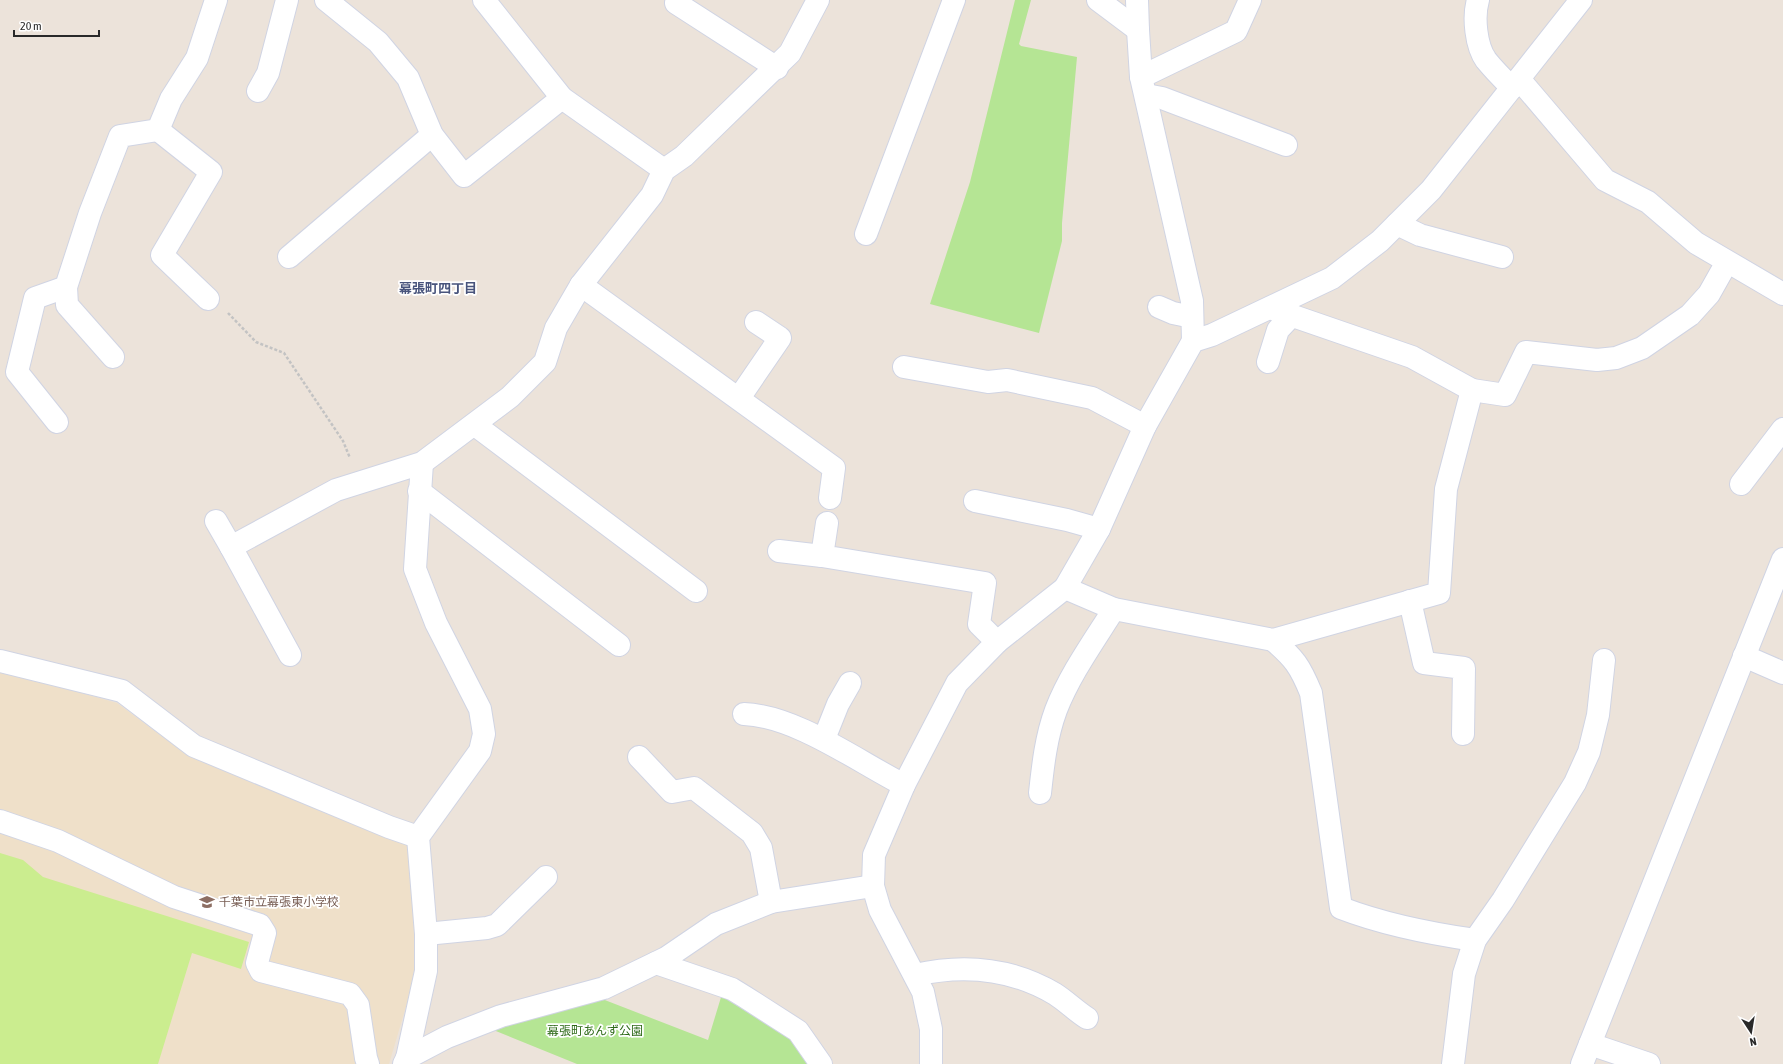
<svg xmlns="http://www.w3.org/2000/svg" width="1783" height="1064" font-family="'Asap Condensed','Noto Sans JP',sans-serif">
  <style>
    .education { fill: #efe0c9 }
    .green { fill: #b5e594 }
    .pitch { fill: #cbed8f }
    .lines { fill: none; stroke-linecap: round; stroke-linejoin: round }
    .minor-casing { stroke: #d0d4e3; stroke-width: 24 }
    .path { stroke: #c3c3c3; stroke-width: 2.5; stroke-dasharray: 3 2; stroke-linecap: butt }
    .minor { stroke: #fff; stroke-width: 22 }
    .labels { text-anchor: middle; stroke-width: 3.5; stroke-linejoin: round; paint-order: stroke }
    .education-label { font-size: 12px; fill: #785e54; stroke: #fff; text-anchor: start }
    .park-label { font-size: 12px; fill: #2d6917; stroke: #fff }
    .neighbourhood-label { font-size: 13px; font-weight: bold; fill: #48547c; stroke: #fff }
  </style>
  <rect width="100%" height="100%" fill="#ece3da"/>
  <path class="education" d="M 0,670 L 117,703 L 190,757 L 409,838 L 418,966 L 389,1064 L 0,1064 Z"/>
  <g class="green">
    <path d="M 1015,0 L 1031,0 L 1019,44 L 1021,46 L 1077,57 L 1062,223 L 1062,241 L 1039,333 L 930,304 L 970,182 Z"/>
    <path d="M 722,994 L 800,1041 L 816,1064 L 577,1064 L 486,1027 L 597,997 L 708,1040 Z"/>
  </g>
  <path class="pitch" d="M 0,853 L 23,860 L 43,877 L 249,942 L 241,969 L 192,953 L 158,1064 L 0,1064 Z"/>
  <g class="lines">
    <g class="minor-casing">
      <g id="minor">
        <path d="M 326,0 L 378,42 L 408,78 L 432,135 L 464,176 L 562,98"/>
        <path d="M 484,0 L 562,98 L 664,170"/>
        <path d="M 1098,0 L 1138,30"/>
        <path d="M 1137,0 L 1138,30 L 1141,77 L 1192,301 L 1193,341"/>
        <path d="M 1478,0 C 1473,17 1476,46 1486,60 C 1494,70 1503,79 1512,88"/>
        <path d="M 676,3 L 777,68"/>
        <path d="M 1141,77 L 1236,31 L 1250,0"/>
        <path d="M 1519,79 L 1605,180 L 1648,202 L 1696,243 L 1783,294"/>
        <path d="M 258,91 L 268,73 L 287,0"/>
        <path d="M 1146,95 L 1162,98 L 1286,145"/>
        <path d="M 158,130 L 211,172 L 162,255 L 208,299"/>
        <path d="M 1397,224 L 1420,235 L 1502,257"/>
        <path d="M 866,234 L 954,0"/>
        <path d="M 289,257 L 432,135"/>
        <path d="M 581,285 L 834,468 L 830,498"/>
        <path d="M 66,287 L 67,305 L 113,357"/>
        <path d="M 1159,307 L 1173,313 L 1192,317"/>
        <path d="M 1270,308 L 1412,357 L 1472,390"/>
        <path d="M 1268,362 L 1278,330 L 1292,315"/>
        <path d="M 904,367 L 988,382 L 1007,380 L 1092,398 L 1145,426"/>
        <path d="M 739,398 L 780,338 L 756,322"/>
        <path d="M 57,422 L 17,372 L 35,298 L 66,287 L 90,213 L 120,136 L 158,130 L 171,99 L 197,58 L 216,0"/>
        <path d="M 475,425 L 696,591"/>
        <path d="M 1741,484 L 1783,429"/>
        <path d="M 419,491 L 619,645"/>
        <path d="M 975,501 L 1067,520 L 1099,529"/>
        <path d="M 216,521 L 231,547"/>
        <path d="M 827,523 L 822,556 L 985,583 L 979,624 L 997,642 L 957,683 L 904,785 L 874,855 L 873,886 L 880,910 L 923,992 L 931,1029 L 931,1064"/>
        <path d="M 779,551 L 822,556"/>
        <path d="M 1065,588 L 1099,529 L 1145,426 L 1193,341 L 1212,335 L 1332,278 L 1380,241 L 1431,190 L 1581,0"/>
        <path d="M 1410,601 L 1424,663 L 1464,668 L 1463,734"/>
        <path d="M 1273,640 C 1294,658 1300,666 1311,693 L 1341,908 C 1380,923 1433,934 1475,940"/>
        <path d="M 997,642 L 1065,588 L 1114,609 L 1273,640 L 1439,593 L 1446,489 L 1472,390 L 1505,395 L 1526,352 L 1597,360 L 1616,358 L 1642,348 L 1690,315 L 1709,294 L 1727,262"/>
        <path d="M 290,655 L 231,547 L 336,490 L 422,463 L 510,397 L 545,362 L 556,328 L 581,285 L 652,195 L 664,170 L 684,156 L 790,53 L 818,0"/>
        <path d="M 1744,656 L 1783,673"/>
        <path d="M 0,661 L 122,691 L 194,746 L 389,827 L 418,837"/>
        <path d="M 744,714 C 796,716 857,761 904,785"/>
        <path d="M 824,739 L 838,704 L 850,683"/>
        <path d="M 639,757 L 672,792 L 694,788 L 752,833 L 761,848 L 771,902"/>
        <path d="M 1040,793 C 1043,765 1046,737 1056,710 C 1070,674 1094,641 1114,609"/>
        <path d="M 0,821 L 58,841 L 174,897 L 260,925 L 265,933 L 257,963 L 261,971 L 350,994 L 358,1005 L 366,1058 L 368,1064"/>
        <path d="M 426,934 L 487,928 L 497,925 L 546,877"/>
        <path d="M 656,963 L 732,989 L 745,997 L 798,1031 L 821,1064"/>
        <path d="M 915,975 C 963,964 1011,968 1055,994 C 1066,1001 1076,1011 1087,1018"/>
        <path d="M 1590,1044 L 1649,1064"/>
        <path d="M 407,1058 L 426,971 L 426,934 L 418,837 L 480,751 L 484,734 L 480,709 L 436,623 L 415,569 L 422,463"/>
        <path d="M 404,1064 L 407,1058 L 447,1037 L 501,1016 L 604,988 L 666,958 L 716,924 L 771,902 L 873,886"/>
        <path d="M 1453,1064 L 1464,974 L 1475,940 L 1503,900 L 1575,783 L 1589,752 L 1598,715 L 1604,660"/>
        <path d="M 1582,1064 L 1783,559"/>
      </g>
    </g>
    <path class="path" d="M 228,313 L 256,342 L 284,353 L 343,441 L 350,458"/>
    <use href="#minor" class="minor"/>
  </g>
  <defs>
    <g id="school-bare" transform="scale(1.2)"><path d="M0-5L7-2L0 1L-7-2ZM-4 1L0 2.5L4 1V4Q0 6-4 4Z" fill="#8d6e63" stroke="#fff" stroke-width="2.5" paint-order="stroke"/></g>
  </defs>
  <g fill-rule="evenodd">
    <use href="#school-bare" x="207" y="902"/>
  </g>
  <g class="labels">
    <g class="education-label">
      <text x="219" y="906">千葉市立幕張東小学校</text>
    </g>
    <g class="park-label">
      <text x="595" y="1035">幕張町あんず公園</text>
    </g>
    <g class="neighbourhood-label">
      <text x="438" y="293">幕張町四丁目</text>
    </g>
  </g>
  <g transform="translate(1751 1032) rotate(168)" stroke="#ffffff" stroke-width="3" paint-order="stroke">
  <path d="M0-3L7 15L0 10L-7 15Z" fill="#292929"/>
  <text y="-6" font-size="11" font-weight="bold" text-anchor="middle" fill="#292929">N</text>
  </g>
  <path d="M14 30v6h85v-6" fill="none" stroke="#292929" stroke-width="2"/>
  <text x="20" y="30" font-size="12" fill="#292929" stroke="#ffffff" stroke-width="3" paint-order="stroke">20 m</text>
</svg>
